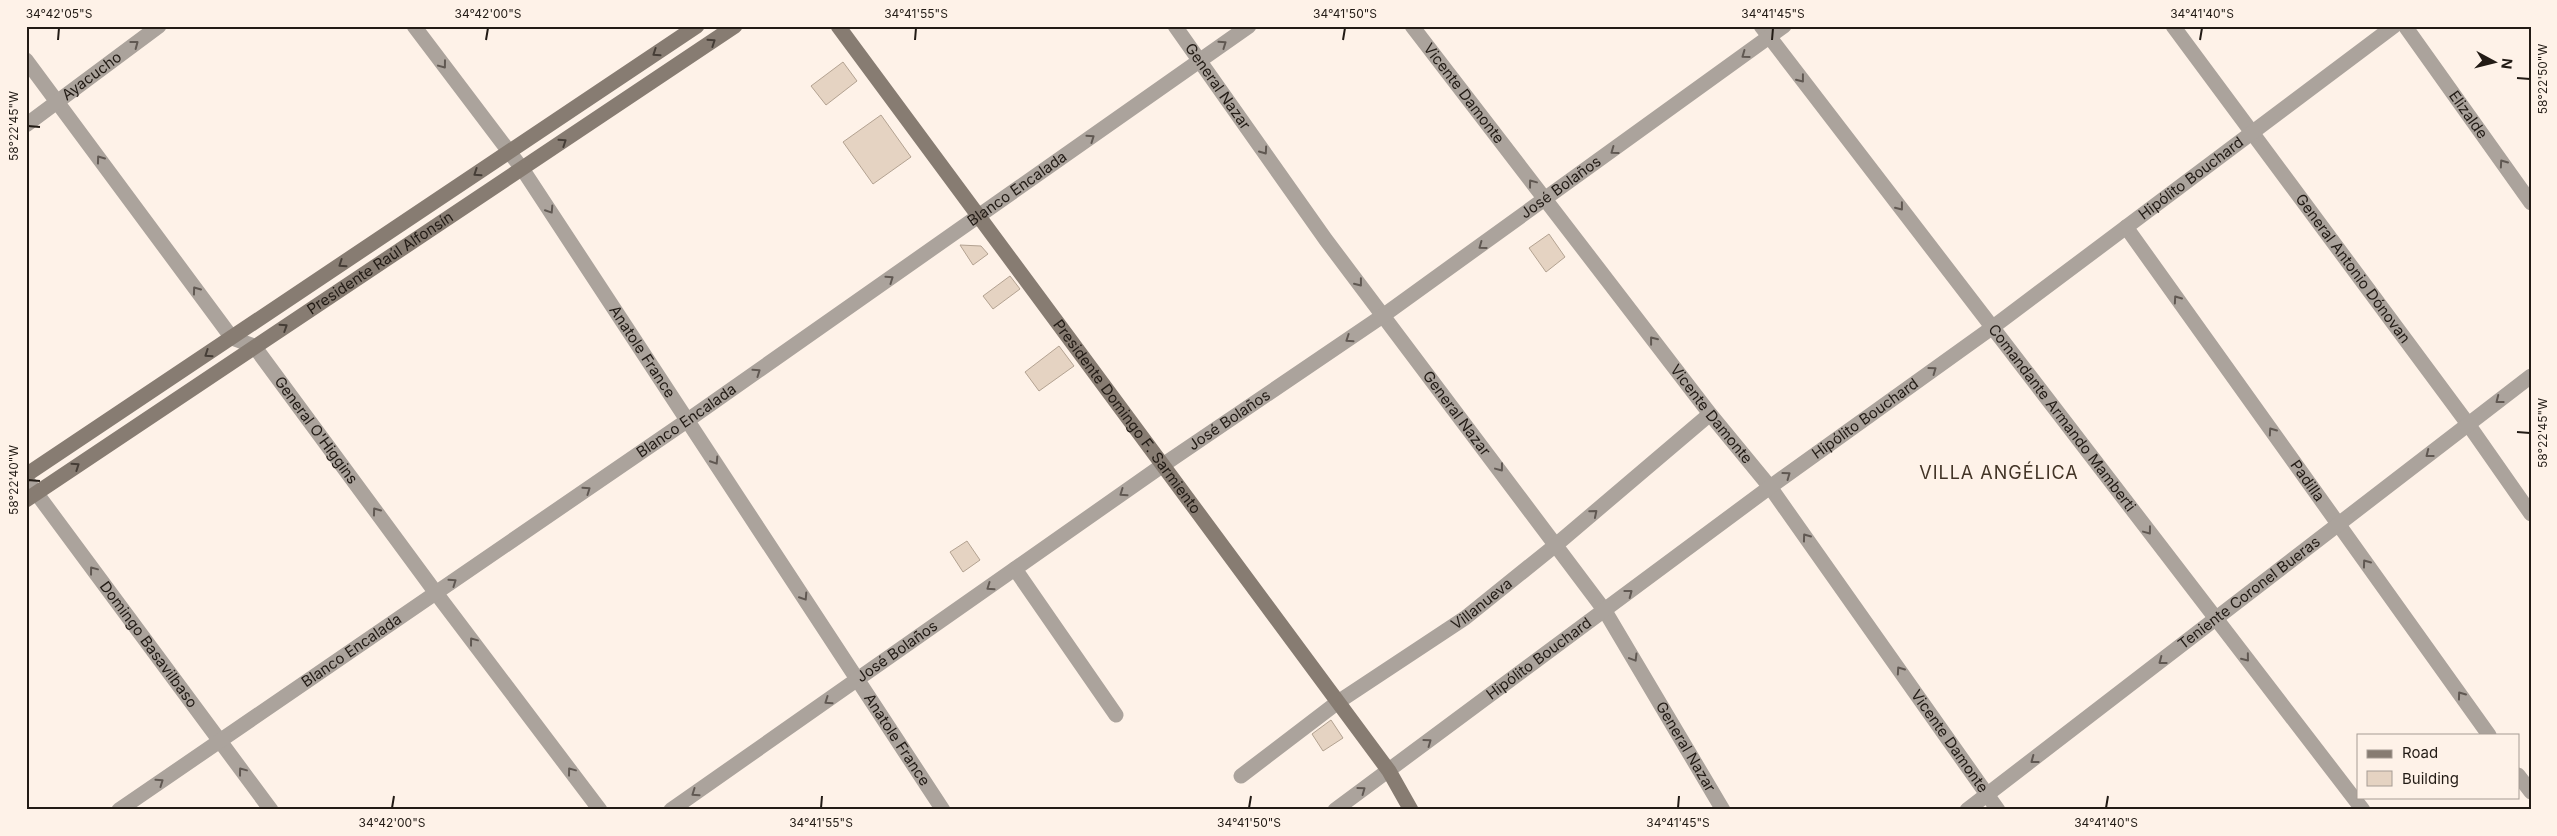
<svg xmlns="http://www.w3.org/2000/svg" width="2557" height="836" font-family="Inter,sans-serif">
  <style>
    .building { fill: #e5d3c2; stroke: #b3a291 }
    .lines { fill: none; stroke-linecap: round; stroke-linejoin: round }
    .street { stroke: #aba39c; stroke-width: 15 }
    .secondary { stroke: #877c72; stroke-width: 15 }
    .oneway { stroke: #453d36 }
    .oneway2 { stroke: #605852 }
    .ticks { fill: none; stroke: #221b15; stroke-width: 2 }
    .labels { text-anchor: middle; stroke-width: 4.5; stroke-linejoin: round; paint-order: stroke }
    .street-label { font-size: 15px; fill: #221b15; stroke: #fef2e8 }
    .quarter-label { font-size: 18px; letter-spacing: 1px; fill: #423426; stroke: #fef2e8 }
    .neatline { fill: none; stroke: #221b15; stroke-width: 2 }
    .ticks-label { font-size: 12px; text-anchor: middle; fill: #221b15 }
  </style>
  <rect width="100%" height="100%" fill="#fef2e8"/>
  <g class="building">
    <path d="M 843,62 L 857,81 L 826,105 L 811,86 Z"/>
    <path d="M 881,115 L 911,157 L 873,184 L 843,142 Z"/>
    <path d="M 1549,234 L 1565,257 L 1546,272 L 1529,248 Z"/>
    <path d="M 960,245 L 981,246 L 988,254 L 973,265 Z"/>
    <path d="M 1010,276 L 1020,289 L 993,309 L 983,296 Z"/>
    <path d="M 1059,346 L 1074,366 L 1039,391 L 1025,372 Z"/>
    <path d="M 967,541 L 980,560 L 963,572 L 950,552 Z"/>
    <path d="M 1331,720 L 1343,738 L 1323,751 L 1312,734 Z"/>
  </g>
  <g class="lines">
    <g class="street">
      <path id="s1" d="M 414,26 L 523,170 L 943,810"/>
      <path id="s2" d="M 1175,26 L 1326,240 L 1605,611 L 1723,810"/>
      <path id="s3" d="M 1412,26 L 1710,414 L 1770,487 L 1998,810"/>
      <path id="s4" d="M 1761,26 L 2363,810"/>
      <path id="s5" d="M 2173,26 L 2468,424 L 2531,514"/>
      <path id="s6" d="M 2405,26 L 2531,203"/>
      <path id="s7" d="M 26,60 L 232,338 L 254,346 L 436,593 L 600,810"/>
      <path id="s8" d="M 26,125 L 159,26"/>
      <path id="s9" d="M 2126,227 L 2489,735"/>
      <path id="s10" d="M 26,479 L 271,810"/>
      <path d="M 1015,569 L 1116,715"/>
      <path d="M 2518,775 L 2531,792"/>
      <path id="s11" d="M 1241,776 L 1338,702 L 1465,618 L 1557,544 L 1710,414"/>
      <path id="s12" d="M 119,810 L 688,420 L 1249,26"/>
      <path id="s13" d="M 671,810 L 1163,465 L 1384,315 L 1784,26"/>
      <path id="s14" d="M 1335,810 L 1770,487 L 1993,327 L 2394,26"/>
      <path id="s15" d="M 1967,810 L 2531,376"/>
    </g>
    <g class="secondary">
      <path id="s16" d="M 838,26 L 1389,771 L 1411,810"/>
      <path d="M 26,475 L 697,26"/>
      <path id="s17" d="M 26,500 L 735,26"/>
    </g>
  </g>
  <defs><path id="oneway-chevron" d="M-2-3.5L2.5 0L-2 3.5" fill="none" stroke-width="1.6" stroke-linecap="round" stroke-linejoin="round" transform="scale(1.25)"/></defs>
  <g class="oneway">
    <use href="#oneway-chevron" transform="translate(712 42) rotate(-34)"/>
    <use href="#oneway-chevron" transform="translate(656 53) rotate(146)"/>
    <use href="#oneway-chevron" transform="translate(563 142) rotate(-34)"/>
    <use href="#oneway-chevron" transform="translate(477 173) rotate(146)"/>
    <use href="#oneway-chevron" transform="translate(342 264) rotate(146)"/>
    <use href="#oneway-chevron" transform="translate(284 327) rotate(-33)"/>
    <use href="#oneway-chevron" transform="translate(208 354) rotate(146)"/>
    <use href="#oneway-chevron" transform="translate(76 466) rotate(-34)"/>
  </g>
  <g class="oneway2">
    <use href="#oneway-chevron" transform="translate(135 44) rotate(-37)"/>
    <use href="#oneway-chevron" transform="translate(1223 44) rotate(-35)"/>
    <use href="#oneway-chevron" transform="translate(1745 55) rotate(144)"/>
    <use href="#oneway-chevron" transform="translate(443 65) rotate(53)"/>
    <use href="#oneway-chevron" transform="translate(1801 79) rotate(52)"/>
    <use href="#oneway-chevron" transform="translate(1091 138) rotate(-35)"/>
    <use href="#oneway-chevron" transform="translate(1264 151) rotate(55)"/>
    <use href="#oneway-chevron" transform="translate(1614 151) rotate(144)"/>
    <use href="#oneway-chevron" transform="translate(100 159) rotate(-126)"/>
    <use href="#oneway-chevron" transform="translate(2503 163) rotate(-125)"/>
    <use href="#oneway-chevron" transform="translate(1532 183) rotate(-127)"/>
    <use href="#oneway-chevron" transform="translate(1900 207) rotate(52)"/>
    <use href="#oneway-chevron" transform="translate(550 210) rotate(57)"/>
    <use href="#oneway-chevron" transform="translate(1482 246) rotate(144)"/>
    <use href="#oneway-chevron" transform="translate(890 279) rotate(-35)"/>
    <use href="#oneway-chevron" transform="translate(1359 283) rotate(52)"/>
    <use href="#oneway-chevron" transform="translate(196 290) rotate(-126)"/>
    <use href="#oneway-chevron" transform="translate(2177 299) rotate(-125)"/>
    <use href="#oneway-chevron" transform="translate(1349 339) rotate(146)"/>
    <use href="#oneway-chevron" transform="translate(1653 340) rotate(-128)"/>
    <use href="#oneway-chevron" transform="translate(1933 370) rotate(-36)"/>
    <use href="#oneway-chevron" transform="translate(757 372) rotate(-35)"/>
    <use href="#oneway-chevron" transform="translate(2499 400) rotate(142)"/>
    <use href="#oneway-chevron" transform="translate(2272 431) rotate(-125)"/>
    <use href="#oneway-chevron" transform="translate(2429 454) rotate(142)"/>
    <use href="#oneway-chevron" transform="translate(715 461) rotate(57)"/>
    <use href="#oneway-chevron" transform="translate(1500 468) rotate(53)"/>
    <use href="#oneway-chevron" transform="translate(1787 475) rotate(-36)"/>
    <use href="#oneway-chevron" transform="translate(587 490) rotate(-35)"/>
    <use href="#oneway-chevron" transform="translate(1123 493) rotate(145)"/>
    <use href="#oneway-chevron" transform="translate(376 511) rotate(-126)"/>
    <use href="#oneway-chevron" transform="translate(1594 513) rotate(-40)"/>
    <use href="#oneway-chevron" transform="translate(2148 531) rotate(53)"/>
    <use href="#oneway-chevron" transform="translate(1806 537) rotate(-126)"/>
    <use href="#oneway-chevron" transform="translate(2366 563) rotate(-126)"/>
    <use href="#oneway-chevron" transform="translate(93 570) rotate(-127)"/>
    <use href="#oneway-chevron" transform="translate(453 582) rotate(-35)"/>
    <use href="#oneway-chevron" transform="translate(990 587) rotate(145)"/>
    <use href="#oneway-chevron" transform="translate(1629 593) rotate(-37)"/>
    <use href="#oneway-chevron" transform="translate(804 597) rotate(57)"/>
    <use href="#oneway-chevron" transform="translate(473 641) rotate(-127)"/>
    <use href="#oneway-chevron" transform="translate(1634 658) rotate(59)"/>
    <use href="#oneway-chevron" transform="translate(2246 658) rotate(51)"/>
    <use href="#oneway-chevron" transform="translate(2162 661) rotate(143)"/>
    <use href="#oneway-chevron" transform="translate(1900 670) rotate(-125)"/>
    <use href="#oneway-chevron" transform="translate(2461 695) rotate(-126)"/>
    <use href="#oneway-chevron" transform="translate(828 701) rotate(145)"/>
    <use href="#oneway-chevron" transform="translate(1428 742) rotate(-36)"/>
    <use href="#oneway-chevron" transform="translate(2034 760) rotate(143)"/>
    <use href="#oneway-chevron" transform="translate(242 771) rotate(-127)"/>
    <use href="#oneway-chevron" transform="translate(571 771) rotate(-127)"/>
    <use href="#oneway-chevron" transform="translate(160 782) rotate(-35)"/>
    <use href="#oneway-chevron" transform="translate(1362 790) rotate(-36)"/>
    <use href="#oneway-chevron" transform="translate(695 793) rotate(145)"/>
  </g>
  <path class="ticks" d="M 58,40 L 59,28M 486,40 L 488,28M 915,40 L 916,28M 1343,40 L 1345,28M 1772,40 L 1773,28M 2200,40 L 2202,28M 2517,78 L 2530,79M 28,126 L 40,127M 2517,432 L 2530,433M 28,480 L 40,481M 392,808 L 394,796M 821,808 L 822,796M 1249,808 L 1251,796M 1678,808 L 1679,796M 2106,808 L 2108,796"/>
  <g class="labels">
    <g class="street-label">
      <text dy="5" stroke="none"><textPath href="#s8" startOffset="82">Ayacucho</textPath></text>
      <text dy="5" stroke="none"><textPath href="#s2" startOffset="74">General Nazar</textPath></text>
      <text dy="5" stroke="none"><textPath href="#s3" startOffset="85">Vicente Damonte</textPath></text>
      <text dy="5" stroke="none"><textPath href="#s6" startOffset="109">Elizalde</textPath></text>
      <text dy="5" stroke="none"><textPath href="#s14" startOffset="1064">Hipólito Bouchard</textPath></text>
      <text dy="5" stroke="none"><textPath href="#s12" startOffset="1092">Blanco Encalada</textPath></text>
      <text dy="5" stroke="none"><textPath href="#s13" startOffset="1086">José Bolaños</textPath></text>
      <text dy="5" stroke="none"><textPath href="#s17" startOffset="426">Presidente Raúl Alfonsín</textPath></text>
      <text dy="5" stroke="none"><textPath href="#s5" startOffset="302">General Antonio Dónovan</textPath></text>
      <text dy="5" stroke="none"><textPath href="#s1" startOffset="398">Anatole France</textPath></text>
      <text dy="5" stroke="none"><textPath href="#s2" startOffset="479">General Nazar</textPath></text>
      <text dy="5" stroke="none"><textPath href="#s3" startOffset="490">Vicente Damonte</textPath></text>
      <text dy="5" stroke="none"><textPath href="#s16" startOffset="486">Presidente Domingo F. Sarmiento</textPath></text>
      <text dy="5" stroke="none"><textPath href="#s4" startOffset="494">Comandante Armando Mamberti</textPath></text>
      <text dy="5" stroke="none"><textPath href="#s14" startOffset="659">Hipólito Bouchard</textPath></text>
      <text dy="5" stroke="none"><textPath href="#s13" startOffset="681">José Bolaños</textPath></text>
      <text dy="5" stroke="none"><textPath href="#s12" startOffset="688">Blanco Encalada</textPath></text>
      <text dy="5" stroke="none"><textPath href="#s7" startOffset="474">General O'Higgins</textPath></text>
      <text dy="5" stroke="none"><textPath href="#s9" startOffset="312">Padilla</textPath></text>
      <text dy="5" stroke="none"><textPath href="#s15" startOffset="356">Teniente Coronel Bueras</textPath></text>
      <text dy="5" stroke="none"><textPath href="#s11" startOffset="296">Villanueva</textPath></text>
      <text dy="5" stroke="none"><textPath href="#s10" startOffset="206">Domingo Basavilbaso</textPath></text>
      <text dy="5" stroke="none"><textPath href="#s12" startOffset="282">Blanco Encalada</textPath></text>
      <text dy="5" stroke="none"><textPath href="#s13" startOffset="276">José Bolaños</textPath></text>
      <text dy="5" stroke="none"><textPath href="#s14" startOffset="254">Hipólito Bouchard</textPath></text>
      <text dy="5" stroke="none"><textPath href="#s1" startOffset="862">Anatole France</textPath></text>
      <text dy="5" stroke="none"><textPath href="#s3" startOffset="895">Vicente Damonte</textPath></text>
      <text dy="5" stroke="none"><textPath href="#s2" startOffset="884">General Nazar</textPath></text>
    </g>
    <g class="quarter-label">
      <text x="1999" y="479">VILLA ANGÉLICA</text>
    </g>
  </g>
  <rect width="2557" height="836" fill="none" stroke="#fef2e8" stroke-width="55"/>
  <rect x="2357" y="734" width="162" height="65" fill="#fef2e8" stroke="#a69c94"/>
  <rect x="2367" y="750" width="25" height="8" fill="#877c72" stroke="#a69c94"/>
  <text x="2402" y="758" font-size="15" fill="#221b15">Road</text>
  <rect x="2367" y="771" width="25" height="15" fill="#e5d3c2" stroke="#a69c94"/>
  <text x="2402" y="784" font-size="15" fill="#221b15">Building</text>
  <g transform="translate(2494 62) rotate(97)" stroke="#fef2e8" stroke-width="4" paint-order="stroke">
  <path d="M0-4L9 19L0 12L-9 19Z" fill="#221b15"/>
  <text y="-8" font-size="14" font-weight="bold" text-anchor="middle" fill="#221b15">N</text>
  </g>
  <rect x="28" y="28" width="2502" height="780" class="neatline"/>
  <g class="ticks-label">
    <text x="59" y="18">34°42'05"S</text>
    <text x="488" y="18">34°42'00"S</text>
    <text x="916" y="18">34°41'55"S</text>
    <text x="1345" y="18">34°41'50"S</text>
    <text x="1773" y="18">34°41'45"S</text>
    <text x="2202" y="18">34°41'40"S</text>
    <text transform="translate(2543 79) rotate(-90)" y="4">58°22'50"W</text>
    <text transform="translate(14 126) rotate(-90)" y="4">58°22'45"W</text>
    <text transform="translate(2543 433) rotate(-90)" y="4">58°22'45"W</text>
    <text transform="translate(14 480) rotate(-90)" y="4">58°22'40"W</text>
    <text x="392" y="827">34°42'00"S</text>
    <text x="821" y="827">34°41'55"S</text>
    <text x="1249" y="827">34°41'50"S</text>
    <text x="1678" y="827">34°41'45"S</text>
    <text x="2106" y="827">34°41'40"S</text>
  </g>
</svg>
